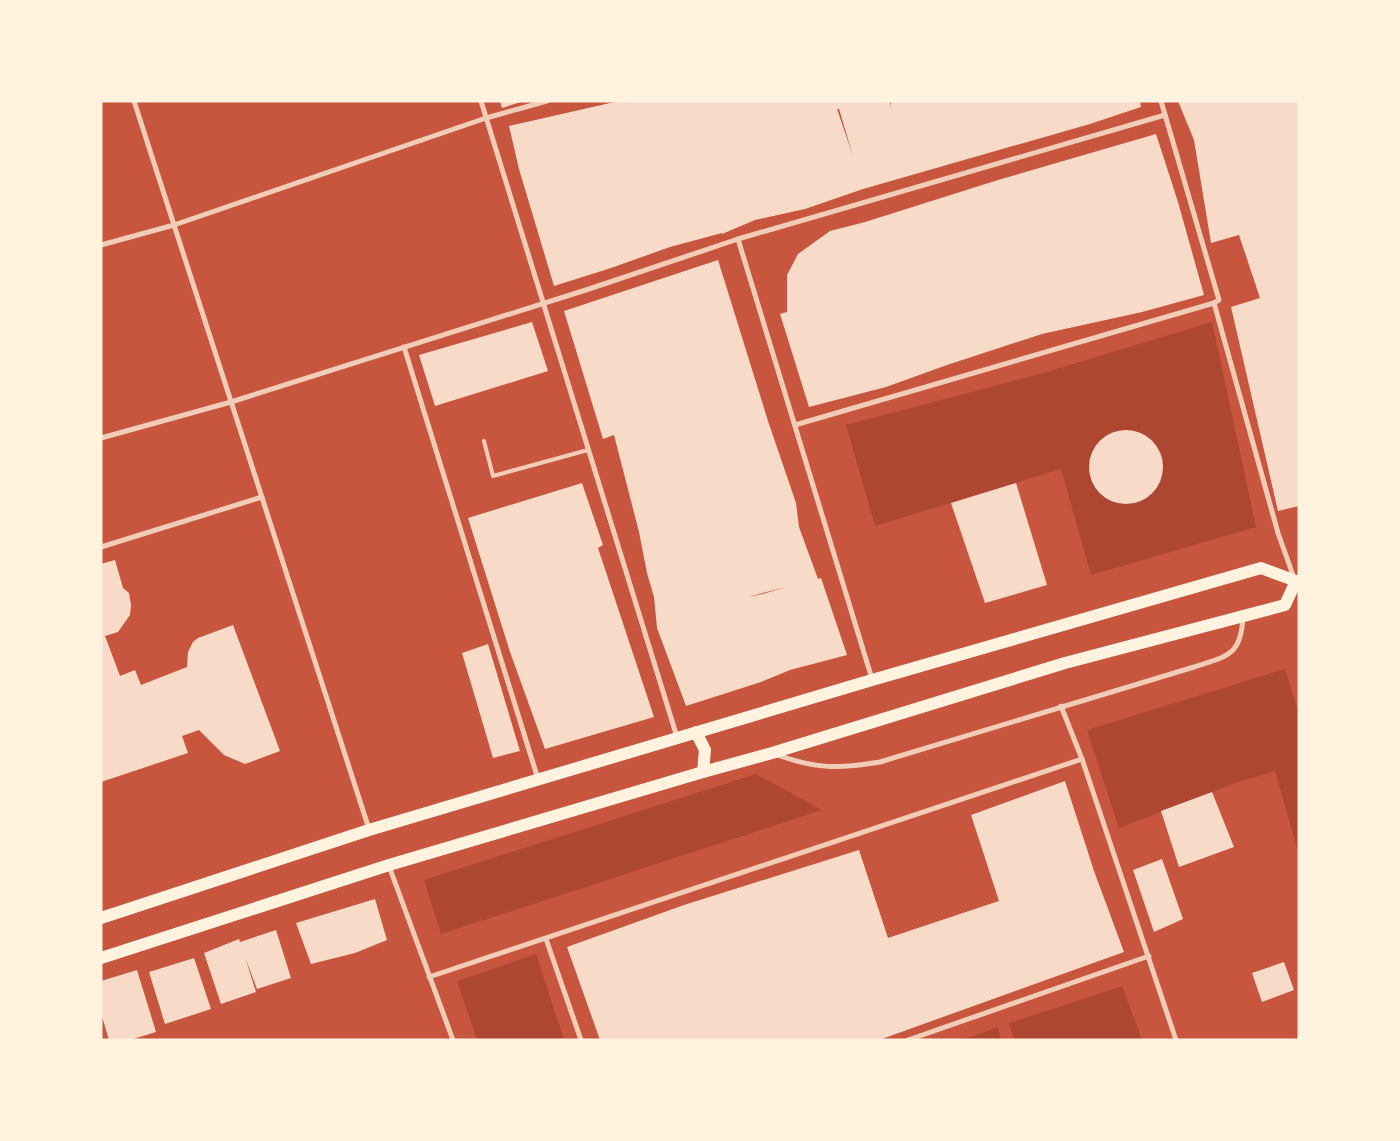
<svg xmlns="http://www.w3.org/2000/svg" width="1400" height="1141" font-family="Poppins,sans-serif">
  <style>
    .green { fill: #ae4732 }
    .building { fill: #f7dbc8; fill-rule: evenodd }
    .lines { fill: none; stroke-linecap: round; stroke-linejoin: round }
    .service { stroke: #f1ccb7; stroke-width: 4 }
    .minor { stroke: #f1ccb7; stroke-width: 5 }
    .primary { stroke: #fff3e0; stroke-width: 12 }
  </style>
  <rect width="100%" height="100%" fill="#c8553d"/>
  <g class="green">
    <path d="M 1212,322 L 1256,527 L 1091,575 L 1061,469 L 875,526 L 846,425 L 1040,374 Z"/>
    <path d="M 1285,669 L 1299,714 L 1299,855 L 1275,771 L 1238,782 L 1119,828 L 1087,730 Z"/>
    <path d="M 756,774 L 822,810 L 441,934 L 424,880 Z"/>
    <path d="M 536,954 L 564,1040 L 477,1040 L 457,981 Z"/>
    <path d="M 1122,986 L 1142,1040 L 1014,1040 L 1009,1023 Z"/>
    <path d="M 998,1027 L 1001,1040 L 963,1040 Z"/>
  </g>
  <g class="building">
    <path d="M 500,101 L 521,101 L 521,102 L 502,108 Z"/>
    <path d="M 619,101 L 890,101 L 891,107 L 891,101 L 1140,101 L 1141,107 L 1090,124 L 863,189 L 805,209 L 755,220 L 722,234 L 722,233 L 670,247 L 611,268 L 554,286 L 519,169 L 509,126 ZM 837,109 L 839,109 L 853,156 Z"/>
    <path d="M 1178,101 L 1299,101 L 1299,506 L 1278,511 L 1231,307 L 1260,298 L 1239,235 L 1211,243 L 1194,140 Z"/>
    <path d="M 1156,134 L 1178,202 L 1204,295 L 1142,312 L 1042,334 L 947,365 L 886,387 L 809,407 L 780,314 L 787,312 L 787,275 L 798,254 L 830,231 L 865,222 L 998,180 Z"/>
    <path d="M 718,260 L 768,421 L 796,503 L 799,527 L 818,579 L 821,578 L 847,655 L 790,670 L 761,682 L 686,706 L 657,628 L 654,597 L 647,573 L 639,532 L 614,435 L 603,439 L 564,311 ZM 786,587 L 763,594 L 748,597 Z"/>
    <path d="M 532,322 L 548,371 L 435,406 L 419,355 Z"/>
    <circle cx="1126" cy="467" r="37"/>
    <path d="M 582,483 L 603,545 L 598,548 L 654,717 L 545,749 L 510,652 L 468,518 Z"/>
    <path d="M 1016,483 L 1047,585 L 985,603 L 951,503 Z"/>
    <path d="M 115,560 L 123,588 L 129,593 L 131,605 L 130,615 L 118,632 L 105,636 L 120,676 L 135,670 L 141,685 L 187,667 L 188,652 L 193,642 L 198,638 L 233,625 L 280,751 L 245,764 L 224,755 L 199,730 L 182,736 L 188,753 L 101,782 L 101,564 Z"/>
    <path d="M 488,644 L 520,751 L 493,758 L 462,653 Z"/>
    <path d="M 1065,781 L 1094,871 L 1124,952 L 879,1040 L 600,1040 L 567,947 L 684,905 L 859,850 L 888,938 L 999,901 L 971,815 Z"/>
    <path d="M 1212,792 L 1234,847 L 1179,867 L 1161,811 Z"/>
    <path d="M 1162,859 L 1183,919 L 1154,932 L 1133,870 Z"/>
    <path d="M 375,899 L 387,940 L 355,953 L 311,964 L 296,923 Z"/>
    <path d="M 276,930 L 291,978 L 257,989 L 245,957 L 256,992 L 221,1004 L 204,953 L 239,939 L 240,942 Z"/>
    <path d="M 194,958 L 211,1009 L 165,1024 L 149,972 Z"/>
    <path d="M 1284,962 L 1294,990 L 1262,1002 L 1252,973 Z"/>
    <path d="M 137,970 L 156,1032 L 130,1040 L 109,1040 L 101,1013 L 101,981 Z"/>
  </g>
  <g class="lines">
    <path class="service" d="M 484,441 L 493,476 L 588,450"/>
    <g class="minor">
      <path d="M 134,101 L 369,829"/>
      <path d="M 481,101 L 677,737"/>
      <path d="M 1161,101 L 1219,300 L 1214,303 L 1278,533 L 1294,578"/>
      <path d="M 738,239 L 872,679"/>
      <path d="M 101,245 L 174,225 L 486,118 L 547,101"/>
      <path d="M 404,347 L 538,779"/>
      <path d="M 795,425 L 1214,303"/>
      <path d="M 101,438 L 231,402 L 589,289 L 738,239 L 1165,115"/>
      <path d="M 101,547 L 262,497"/>
      <path d="M 1061,706 L 1082,759 L 1176,1040"/>
      <path d="M 777,755 C 818,769 837,769 880,762 L 1194,667 C 1227,656 1241,656 1243,617"/>
      <path d="M 389,866 L 453,1040"/>
      <path d="M 546,939 L 581,1040"/>
      <path d="M 429,977 L 1082,759"/>
      <path d="M 908,1040 L 1149,956"/>
    </g>
    <g class="primary">
      <path d="M 696,732 L 705,750 L 703,772"/>
      <path d="M 101,918 L 369,830 L 872,680 L 1261,568 L 1296,581"/>
      <path d="M 101,958 L 389,865 L 703,772 L 772,753 L 1065,663 L 1285,605 L 1296,581"/>
    </g>
  </g>
  <rect width="1400" height="1141" fill="none" stroke="#fff3e0" stroke-width="205"/>
</svg>
